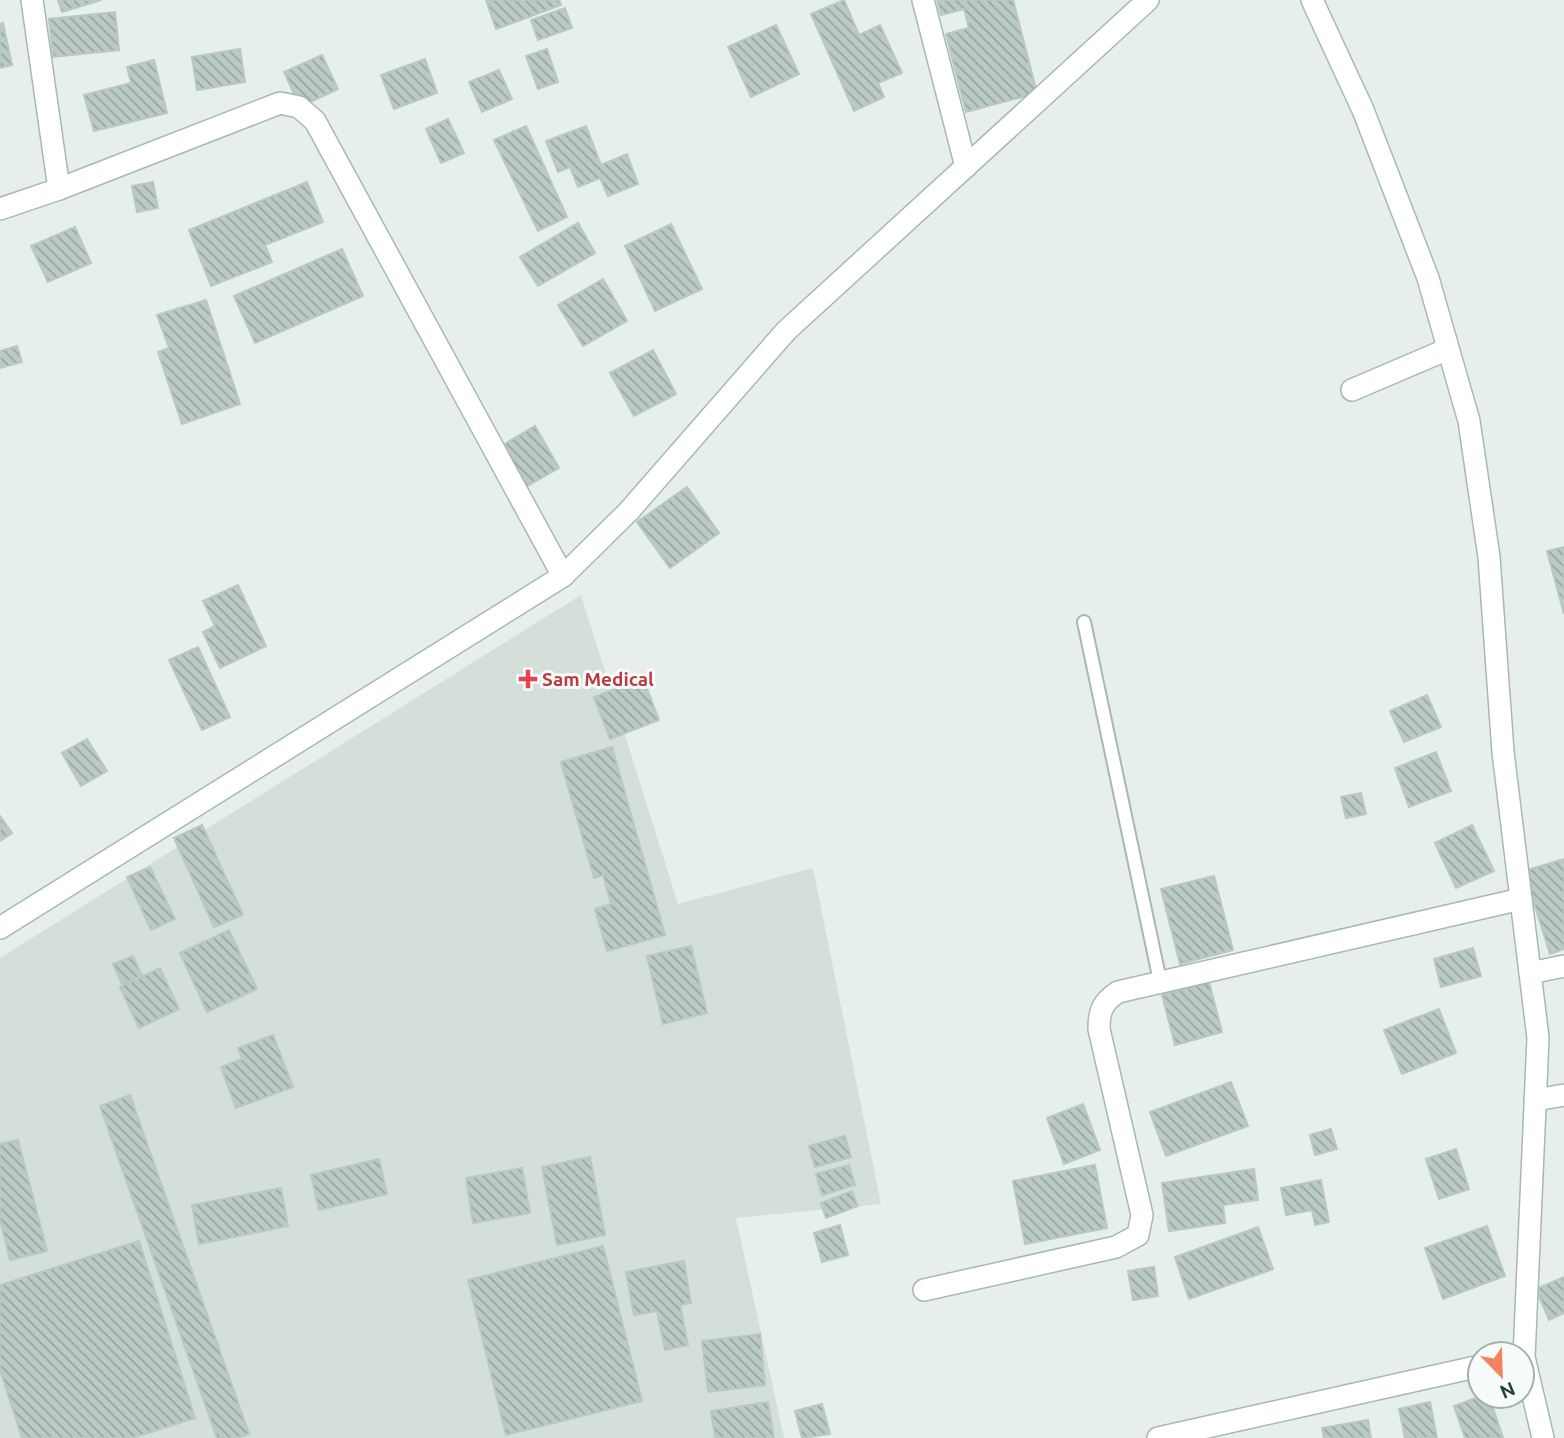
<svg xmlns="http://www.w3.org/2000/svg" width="1564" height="1438" font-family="Ubuntu,sans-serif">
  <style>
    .built { fill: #d4dfda }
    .building { fill: url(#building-back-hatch); stroke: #b8c9c2; stroke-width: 2 }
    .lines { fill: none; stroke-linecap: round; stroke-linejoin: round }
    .lane-casing { stroke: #a8b8b2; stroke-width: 16 }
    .street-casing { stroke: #a8b8b2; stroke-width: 24 }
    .secondary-casing { stroke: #a4bbb3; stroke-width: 24 }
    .lane { stroke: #fff; stroke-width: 12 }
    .street { stroke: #fff; stroke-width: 21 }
    .secondary { stroke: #fff; stroke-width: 21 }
    .health-dot { fill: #e0444e; stroke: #f7fbf9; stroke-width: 2.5 }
    .labels { text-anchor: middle; stroke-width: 6; stroke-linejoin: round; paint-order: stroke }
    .health-label { font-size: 19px; font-weight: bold; fill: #be3a42; stroke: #f7fbf9; text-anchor: start }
  </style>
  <defs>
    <pattern id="building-back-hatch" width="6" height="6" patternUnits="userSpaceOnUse" patternTransform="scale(1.75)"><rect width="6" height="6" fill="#bbcac4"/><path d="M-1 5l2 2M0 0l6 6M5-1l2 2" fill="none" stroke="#98a6a0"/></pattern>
  </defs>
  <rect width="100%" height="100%" fill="#e6efeb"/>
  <path class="built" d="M 581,595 L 678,904 L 813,868 L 881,1204 L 736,1218 L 784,1438 L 0,1438 L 0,958 Z"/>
  <g class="building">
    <path d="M 58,0 L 101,0 L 62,12 Z"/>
    <path d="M 486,0 L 559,0 L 561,5 L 496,29 Z"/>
    <path d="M 844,0 L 859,35 L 880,25 L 902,73 L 878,83 L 884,97 L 854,111 L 811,14 Z"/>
    <path d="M 937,0 L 1013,0 L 1037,93 L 966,112 L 946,34 L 969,28 L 964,9 L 941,15 Z"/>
    <path d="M 565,8 L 572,28 L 538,40 L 531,20 Z"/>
    <path d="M 115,12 L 119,50 L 53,57 L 49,19 Z"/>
    <path d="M 3,23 L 12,65 L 0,68 L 0,24 Z"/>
    <path d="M 776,25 L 799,74 L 751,97 L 728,47 Z"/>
    <path d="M 240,49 L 245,82 L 197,90 L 192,57 Z"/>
    <path d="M 547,49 L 558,82 L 538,89 L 526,56 Z"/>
    <path d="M 322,55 L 338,89 L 300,107 L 284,72 Z"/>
    <path d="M 425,59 L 437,93 L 394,109 L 381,75 Z"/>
    <path d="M 154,60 L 167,113 L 94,131 L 84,95 L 131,83 L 127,67 Z"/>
    <path d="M 499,70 L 512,99 L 482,112 L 469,82 Z"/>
    <path d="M 448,119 L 464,153 L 441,163 L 426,129 Z"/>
    <path d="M 526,126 L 567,217 L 538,231 L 494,140 Z"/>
    <path d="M 586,126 L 601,165 L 627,154 L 638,184 L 608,196 L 600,178 L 578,187 L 570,167 L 558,172 L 546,141 Z"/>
    <path d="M 153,182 L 158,208 L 137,212 L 132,186 Z"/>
    <path d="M 307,182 L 323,222 L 265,245 L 272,262 L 211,286 L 189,230 Z"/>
    <path d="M 578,223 L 595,253 L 538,286 L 520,257 Z"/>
    <path d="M 671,224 L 702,289 L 655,311 L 625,246 Z"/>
    <path d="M 75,227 L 91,263 L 48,282 L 31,246 Z"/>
    <path d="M 342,249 L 363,296 L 255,343 L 234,296 Z"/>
    <path d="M 603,279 L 627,321 L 583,346 L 558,305 Z"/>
    <path d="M 206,300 L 240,404 L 182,424 L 158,352 L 169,348 L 157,315 Z"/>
    <path d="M 17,346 L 22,362 L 0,368 L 0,351 Z"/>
    <path d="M 653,350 L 676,394 L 634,416 L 610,373 Z"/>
    <path d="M 535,426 L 559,468 L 524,488 L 501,446 Z"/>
    <path d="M 687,487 L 719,533 L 670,568 L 637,522 Z"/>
    <path d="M 1564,547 L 1564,614 L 1547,551 Z"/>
    <path d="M 238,585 L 266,646 L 220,668 L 203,632 L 215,626 L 203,601 Z"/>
    <path d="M 198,647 L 230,717 L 202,730 L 169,660 Z"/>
    <path d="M 643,678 L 659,720 L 610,739 L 594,697 Z"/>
    <path d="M 1427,695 L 1441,727 L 1404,742 L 1390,711 Z"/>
    <path d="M 87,739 L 107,771 L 81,786 L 62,753 Z"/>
    <path d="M 612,747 L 665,935 L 607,951 L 595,909 L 611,904 L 603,875 L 594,878 L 561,762 Z"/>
    <path d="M 1436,752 L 1451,791 L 1409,807 L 1395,768 Z"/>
    <path d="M 1361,793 L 1366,814 L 1346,818 L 1341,797 Z"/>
    <path d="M 0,816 L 12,833 L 0,841 Z"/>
    <path d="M 202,825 L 243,915 L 214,927 L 174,838 Z"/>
    <path d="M 1472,825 L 1494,871 L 1456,888 L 1435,843 Z"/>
    <path d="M 1564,859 L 1564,949 L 1550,954 L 1524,871 Z"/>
    <path d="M 150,867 L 175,919 L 151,930 L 127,877 Z"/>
    <path d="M 1214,876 L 1233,950 L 1180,964 L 1161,889 Z"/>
    <path d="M 229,930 L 257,989 L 207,1012 L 180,953 Z"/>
    <path d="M 691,946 L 707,1013 L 663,1024 L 647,956 Z"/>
    <path d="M 1473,948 L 1481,976 L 1441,987 L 1434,959 Z"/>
    <path d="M 133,956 L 142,976 L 122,984 L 113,964 Z"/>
    <path d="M 160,968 L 179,1009 L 139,1028 L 120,987 Z"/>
    <path d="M 1209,982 L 1222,1032 L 1175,1045 L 1162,995 Z"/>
    <path d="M 1439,1009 L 1456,1053 L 1402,1074 L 1384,1030 Z"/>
    <path d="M 273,1035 L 293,1087 L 236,1108 L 221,1067 L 242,1059 L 238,1048 Z"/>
    <path d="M 1231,1082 L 1248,1126 L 1166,1156 L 1150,1112 Z"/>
    <path d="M 130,1095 L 249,1434 L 236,1438 L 217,1438 L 100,1106 Z"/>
    <path d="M 1083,1104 L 1100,1150 L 1064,1164 L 1047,1118 Z"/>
    <path d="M 1331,1129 L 1337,1149 L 1315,1155 L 1310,1135 Z"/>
    <path d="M 845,1136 L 851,1157 L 815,1167 L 809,1146 Z"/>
    <path d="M 18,1140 L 47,1251 L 10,1260 L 0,1219 L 0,1144 Z"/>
    <path d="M 1456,1149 L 1469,1189 L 1439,1199 L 1426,1159 Z"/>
    <path d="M 590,1157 L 605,1235 L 557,1245 L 542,1167 Z"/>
    <path d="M 379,1159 L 387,1194 L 319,1210 L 311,1175 Z"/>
    <path d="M 849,1165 L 855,1185 L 822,1195 L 816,1174 Z"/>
    <path d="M 1095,1165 L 1107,1228 L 1025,1244 L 1013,1181 Z"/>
    <path d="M 522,1168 L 530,1213 L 473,1223 L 466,1178 Z"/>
    <path d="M 1254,1169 L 1258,1200 L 1223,1205 L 1225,1223 L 1169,1231 L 1162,1183 Z"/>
    <path d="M 1321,1180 L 1329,1222 L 1315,1225 L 1312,1210 L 1286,1215 L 1281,1188 Z"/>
    <path d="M 281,1188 L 288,1226 L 199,1244 L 192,1205 Z"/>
    <path d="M 852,1191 L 858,1206 L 826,1218 L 821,1203 Z"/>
    <path d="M 840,1225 L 848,1255 L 822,1262 L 814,1233 Z"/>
    <path d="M 1487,1226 L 1505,1276 L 1443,1299 L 1425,1248 Z"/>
    <path d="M 1258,1227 L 1273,1269 L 1189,1299 L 1175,1257 Z"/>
    <path d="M 139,1241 L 195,1418 L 132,1438 L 22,1438 L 0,1370 L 0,1285 Z"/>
    <path d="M 603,1246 L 642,1401 L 506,1435 L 468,1280 Z"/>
    <path d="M 684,1261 L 691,1303 L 680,1305 L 688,1345 L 665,1350 L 657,1311 L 634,1315 L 626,1272 Z"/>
    <path d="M 1154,1267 L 1158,1296 L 1133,1300 L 1128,1271 Z"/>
    <path d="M 1564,1277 L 1564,1313 L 1549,1320 L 1536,1289 Z"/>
    <path d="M 760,1334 L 765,1385 L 708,1392 L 702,1341 Z"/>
    <path d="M 1481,1396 L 1489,1396 L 1503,1438 L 1465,1438 L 1454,1406 Z"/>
    <path d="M 768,1402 L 774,1438 L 715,1438 L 711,1411 Z"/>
    <path d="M 1430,1402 L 1437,1438 L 1405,1438 L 1399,1409 Z"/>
    <path d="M 822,1404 L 830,1434 L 802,1438 L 795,1411 Z"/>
    <path d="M 1368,1420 L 1371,1438 L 1324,1438 L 1322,1428 Z"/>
  </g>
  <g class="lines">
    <g class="lane-casing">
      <path id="lane" d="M 1084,622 L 1160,981"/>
    </g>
    <g class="street-casing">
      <g id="street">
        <path d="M 32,0 L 59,189"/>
        <path d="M 923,0 L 966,167"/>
        <path d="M 1312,0 L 1363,110 L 1428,278 L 1469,421 L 1489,557 L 1503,752 L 1538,1038 L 1524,1357 L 1543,1438"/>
        <path d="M 0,209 L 59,189 L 280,103 L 299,107 L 315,121 L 563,576"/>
        <path d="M 1352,390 L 1448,349"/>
        <path d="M 1530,973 L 1564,966"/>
        <path d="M 1535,1100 L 1564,1095"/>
        <path d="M 924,1290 L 1116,1247 L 1138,1235 L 1142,1215 L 1099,1029 C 1099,1010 1103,1002 1118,992 L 1521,899"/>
        <path d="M 1158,1438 L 1480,1366"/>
      </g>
    </g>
    <g class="secondary-casing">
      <path id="secondary" d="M 0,928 L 563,576 L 629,511 L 786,331 L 1148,0"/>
    </g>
    <use href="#lane" class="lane"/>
    <use href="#street" class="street"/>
    <use href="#secondary" class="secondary"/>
  </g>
  <path class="health-dot" d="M524.5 668.5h7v7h7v7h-7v7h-7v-7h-7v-7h7z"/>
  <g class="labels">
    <g class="health-label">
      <text x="542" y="686">Sam Medical</text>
    </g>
  </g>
  <g transform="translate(1501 1375) rotate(157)"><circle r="33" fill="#f7fbf9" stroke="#a3b1ad" stroke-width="2"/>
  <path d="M0-5L12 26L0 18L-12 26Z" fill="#f4845f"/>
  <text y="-10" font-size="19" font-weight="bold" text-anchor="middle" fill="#24423a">N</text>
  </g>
</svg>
